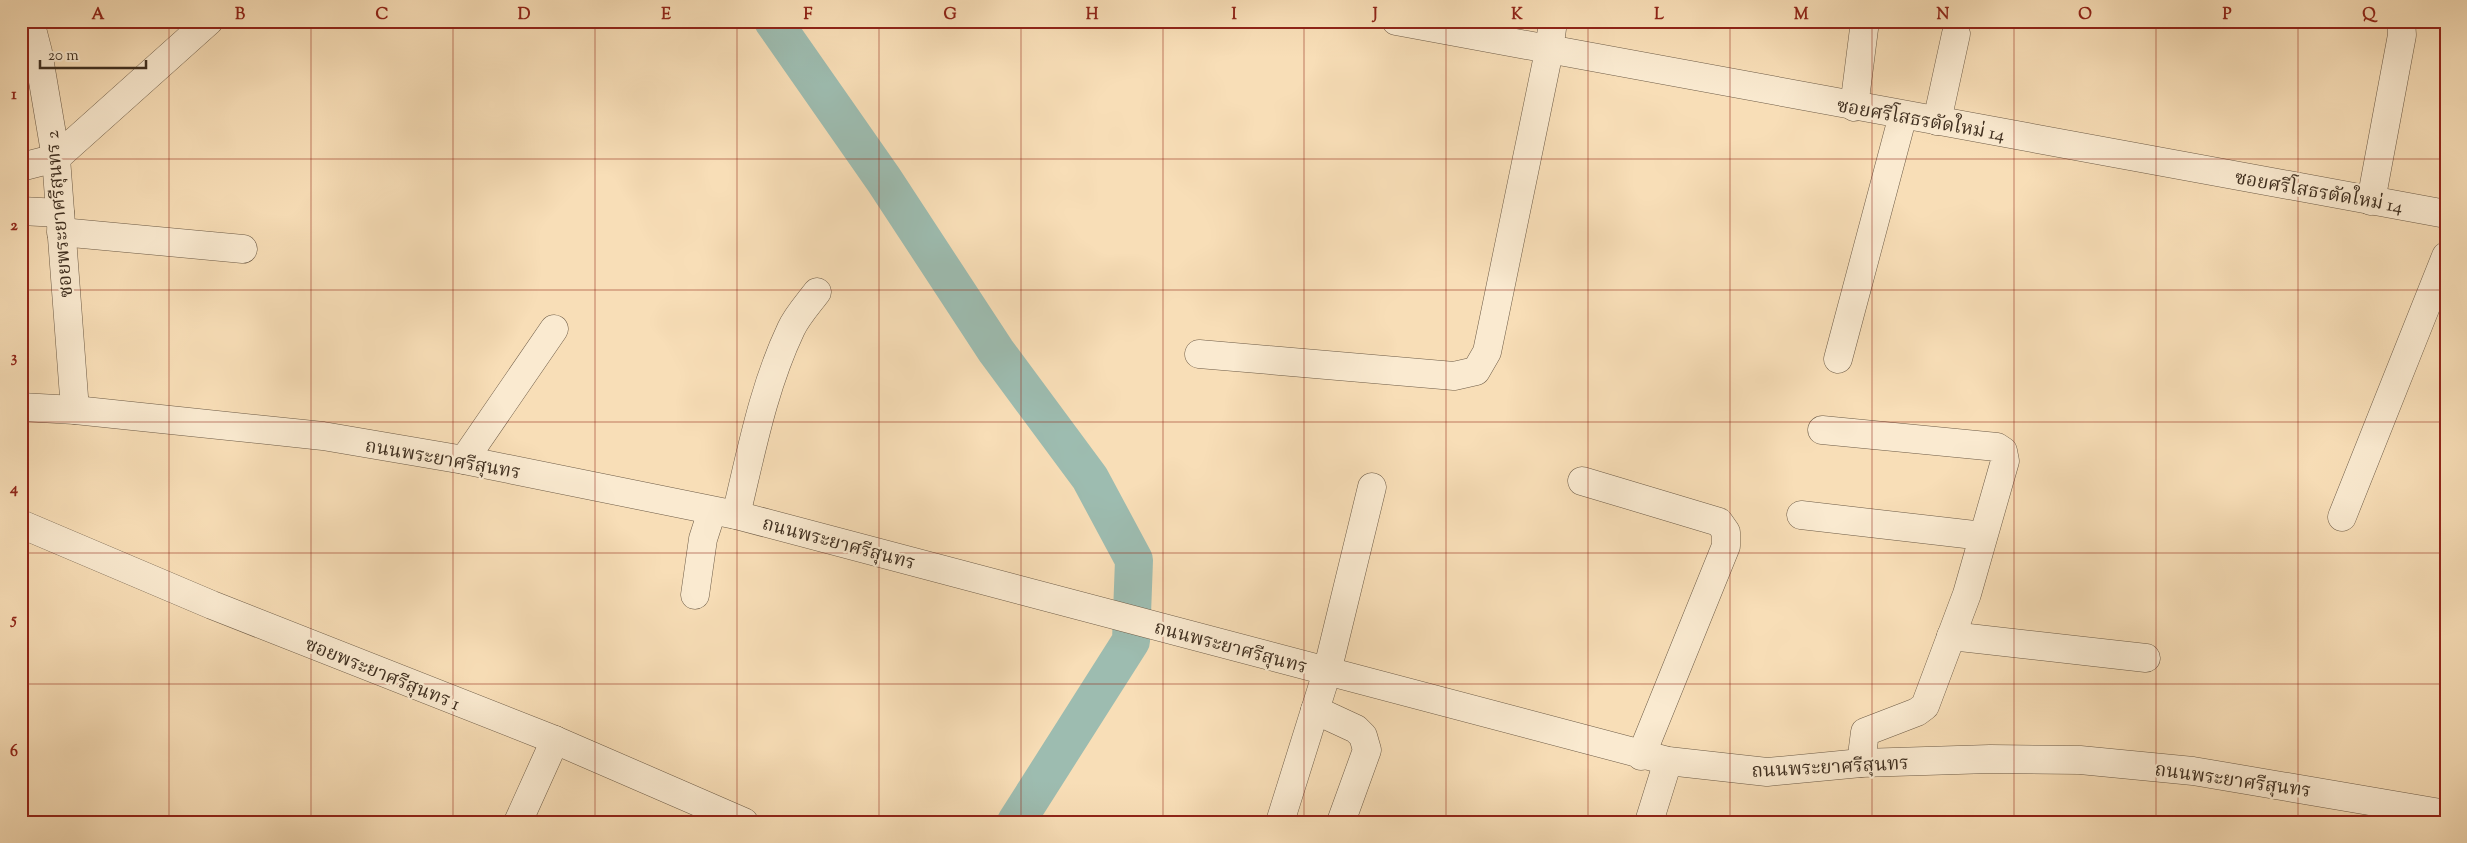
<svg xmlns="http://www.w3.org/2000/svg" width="2467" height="843" font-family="'Sorts Mill Goudy','Noto Serif Thai',serif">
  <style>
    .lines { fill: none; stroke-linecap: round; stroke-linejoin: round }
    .canal { stroke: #9dbcb0; stroke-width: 38 }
    .minor-casing { stroke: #6d5b46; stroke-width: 29 }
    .minor { stroke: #faead0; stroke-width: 28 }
    .grid { fill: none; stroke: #8f2418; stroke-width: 1; stroke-opacity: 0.55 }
    .labels { text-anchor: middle; stroke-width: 4.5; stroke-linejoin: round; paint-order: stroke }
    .street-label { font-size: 19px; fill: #3f2f20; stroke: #faead0 }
    .neatline { fill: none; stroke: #8f2418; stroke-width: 2 }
    .grid-label { font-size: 16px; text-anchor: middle; font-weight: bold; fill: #8f2418 }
  </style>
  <rect width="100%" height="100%" fill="#f8deb7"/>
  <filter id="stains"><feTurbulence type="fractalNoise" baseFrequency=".004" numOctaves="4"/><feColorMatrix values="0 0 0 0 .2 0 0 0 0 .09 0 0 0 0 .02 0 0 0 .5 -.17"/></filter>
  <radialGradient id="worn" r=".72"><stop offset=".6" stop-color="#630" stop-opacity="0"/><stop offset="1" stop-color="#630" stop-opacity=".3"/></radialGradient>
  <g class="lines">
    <path class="canal" d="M 773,21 L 884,180 L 996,351 L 1090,478 L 1134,560 L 1131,641 L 1016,822"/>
    <g class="minor-casing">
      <g id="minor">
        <path d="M 30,21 L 38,52 L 56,158 L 75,410"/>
        <path d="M 1396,21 L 2446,214"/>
        <path d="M 1854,107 L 1865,21"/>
        <path d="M 1937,121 L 1956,34"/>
        <path d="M 21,167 L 56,158 L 209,21"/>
        <path d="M 2371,201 L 2402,35 L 2401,21"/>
        <path d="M 21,211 L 60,213"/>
        <path d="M 61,232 L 243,249"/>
        <path d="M 1199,354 L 1454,376 L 1476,371 L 1487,352 L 1549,51 L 1553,21"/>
        <path d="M 1838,359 L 1903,115"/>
        <path d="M 21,407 L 75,410 L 323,436 L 464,460 L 736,515 L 1668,761 L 1767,772 L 1861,763 L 1990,759 L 2080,760 L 2193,771 L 2446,814"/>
        <path d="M 1822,430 L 1997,447 L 2003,451 L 2005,461 L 1967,594 L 1925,706 L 1917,712 L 1865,732 L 1861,763"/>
        <path d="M 464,460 L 554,329"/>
        <path d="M 1582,481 L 1719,522 L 1726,532 L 1726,546 L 1641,756"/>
        <path d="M 736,515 C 751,453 763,388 791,329 C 797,316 808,304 817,292"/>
        <path d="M 1801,515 L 1983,536"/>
        <path d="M 2342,517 L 2446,256"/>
        <path d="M 21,524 L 212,605 L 555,740 L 744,822"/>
        <path d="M 695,595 L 703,539 L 712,511"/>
        <path d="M 1951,636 L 2146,658"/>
        <path d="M 1315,710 L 1356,729 L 1363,736 L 1367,750 L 1341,822"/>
        <path d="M 518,822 L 555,740"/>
        <path d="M 1280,822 L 1327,672 L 1372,487"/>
        <path d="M 1649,822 L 1668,761"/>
      </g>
    </g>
    <use href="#minor" class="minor"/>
  </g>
  <path class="grid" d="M 169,21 L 169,822M 311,21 L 311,822M 453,21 L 453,822M 595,21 L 595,822M 737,21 L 737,822M 879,21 L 879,822M 1021,21 L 1021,822M 1163,21 L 1163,822M 1304,21 L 1304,822M 1446,21 L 1446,822M 1588,21 L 1588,822M 1730,21 L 1730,822M 1872,21 L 1872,822M 2014,21 L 2014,822M 2156,21 L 2156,822M 2298,21 L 2298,822M 21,159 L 2446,159M 21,290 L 2446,290M 21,422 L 2446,422M 21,553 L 2446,553M 21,684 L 2446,684"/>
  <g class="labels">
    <g class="street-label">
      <text transform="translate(1921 119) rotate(10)" y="7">ซอยศรีโสธรตัดใหม่ 14</text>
      <text transform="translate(2319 191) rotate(10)" y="7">ซอยศรีโสธรตัดใหม่ 14</text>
      <text transform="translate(58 214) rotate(-95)" y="7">ซอยพระยาศรีสุนทร 2</text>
      <text transform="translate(443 458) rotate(10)" y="7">ถนนพระยาศรีสุนทร</text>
      <text transform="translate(839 542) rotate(15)" y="7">ถนนพระยาศรีสุนทร</text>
      <text transform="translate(1231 646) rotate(15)" y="7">ถนนพระยาศรีสุนทร</text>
      <text transform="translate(383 673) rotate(22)" y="7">ซอยพระยาศรีสุนทร 1</text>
      <text transform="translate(1830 766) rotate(-3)" y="7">ถนนพระยาศรีสุนทร</text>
      <text transform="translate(2233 779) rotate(8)" y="7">ถนนพระยาศรีสุนทร</text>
    </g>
  </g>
  <rect width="2467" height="843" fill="none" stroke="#f8deb7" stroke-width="55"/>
  <path d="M40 60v8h106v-8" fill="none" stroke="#3f2f20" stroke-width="2.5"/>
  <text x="48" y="60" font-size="15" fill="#3f2f20" stroke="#faead0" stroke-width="4" paint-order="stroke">20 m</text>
  <rect x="28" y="28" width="2412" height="788" class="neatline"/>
  <g class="grid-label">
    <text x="98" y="19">A</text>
    <text x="240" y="19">B</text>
    <text x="382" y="19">C</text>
    <text x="524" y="19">D</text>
    <text x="666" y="19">E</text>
    <text x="808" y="19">F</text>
    <text x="950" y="19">G</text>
    <text x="1092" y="19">H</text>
    <text x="1234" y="19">I</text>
    <text x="1375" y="19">J</text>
    <text x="1517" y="19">K</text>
    <text x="1659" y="19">L</text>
    <text x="1801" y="19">M</text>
    <text x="1943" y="19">N</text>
    <text x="2085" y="19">O</text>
    <text x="2227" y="19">P</text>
    <text x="2369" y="19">Q</text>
    <text x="14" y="99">1</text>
    <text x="14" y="230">2</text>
    <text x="14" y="362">3</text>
    <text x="14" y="493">4</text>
    <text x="14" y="624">5</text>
    <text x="14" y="756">6</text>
  </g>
  <rect width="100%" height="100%" filter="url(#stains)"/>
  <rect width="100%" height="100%" fill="url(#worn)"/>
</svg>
